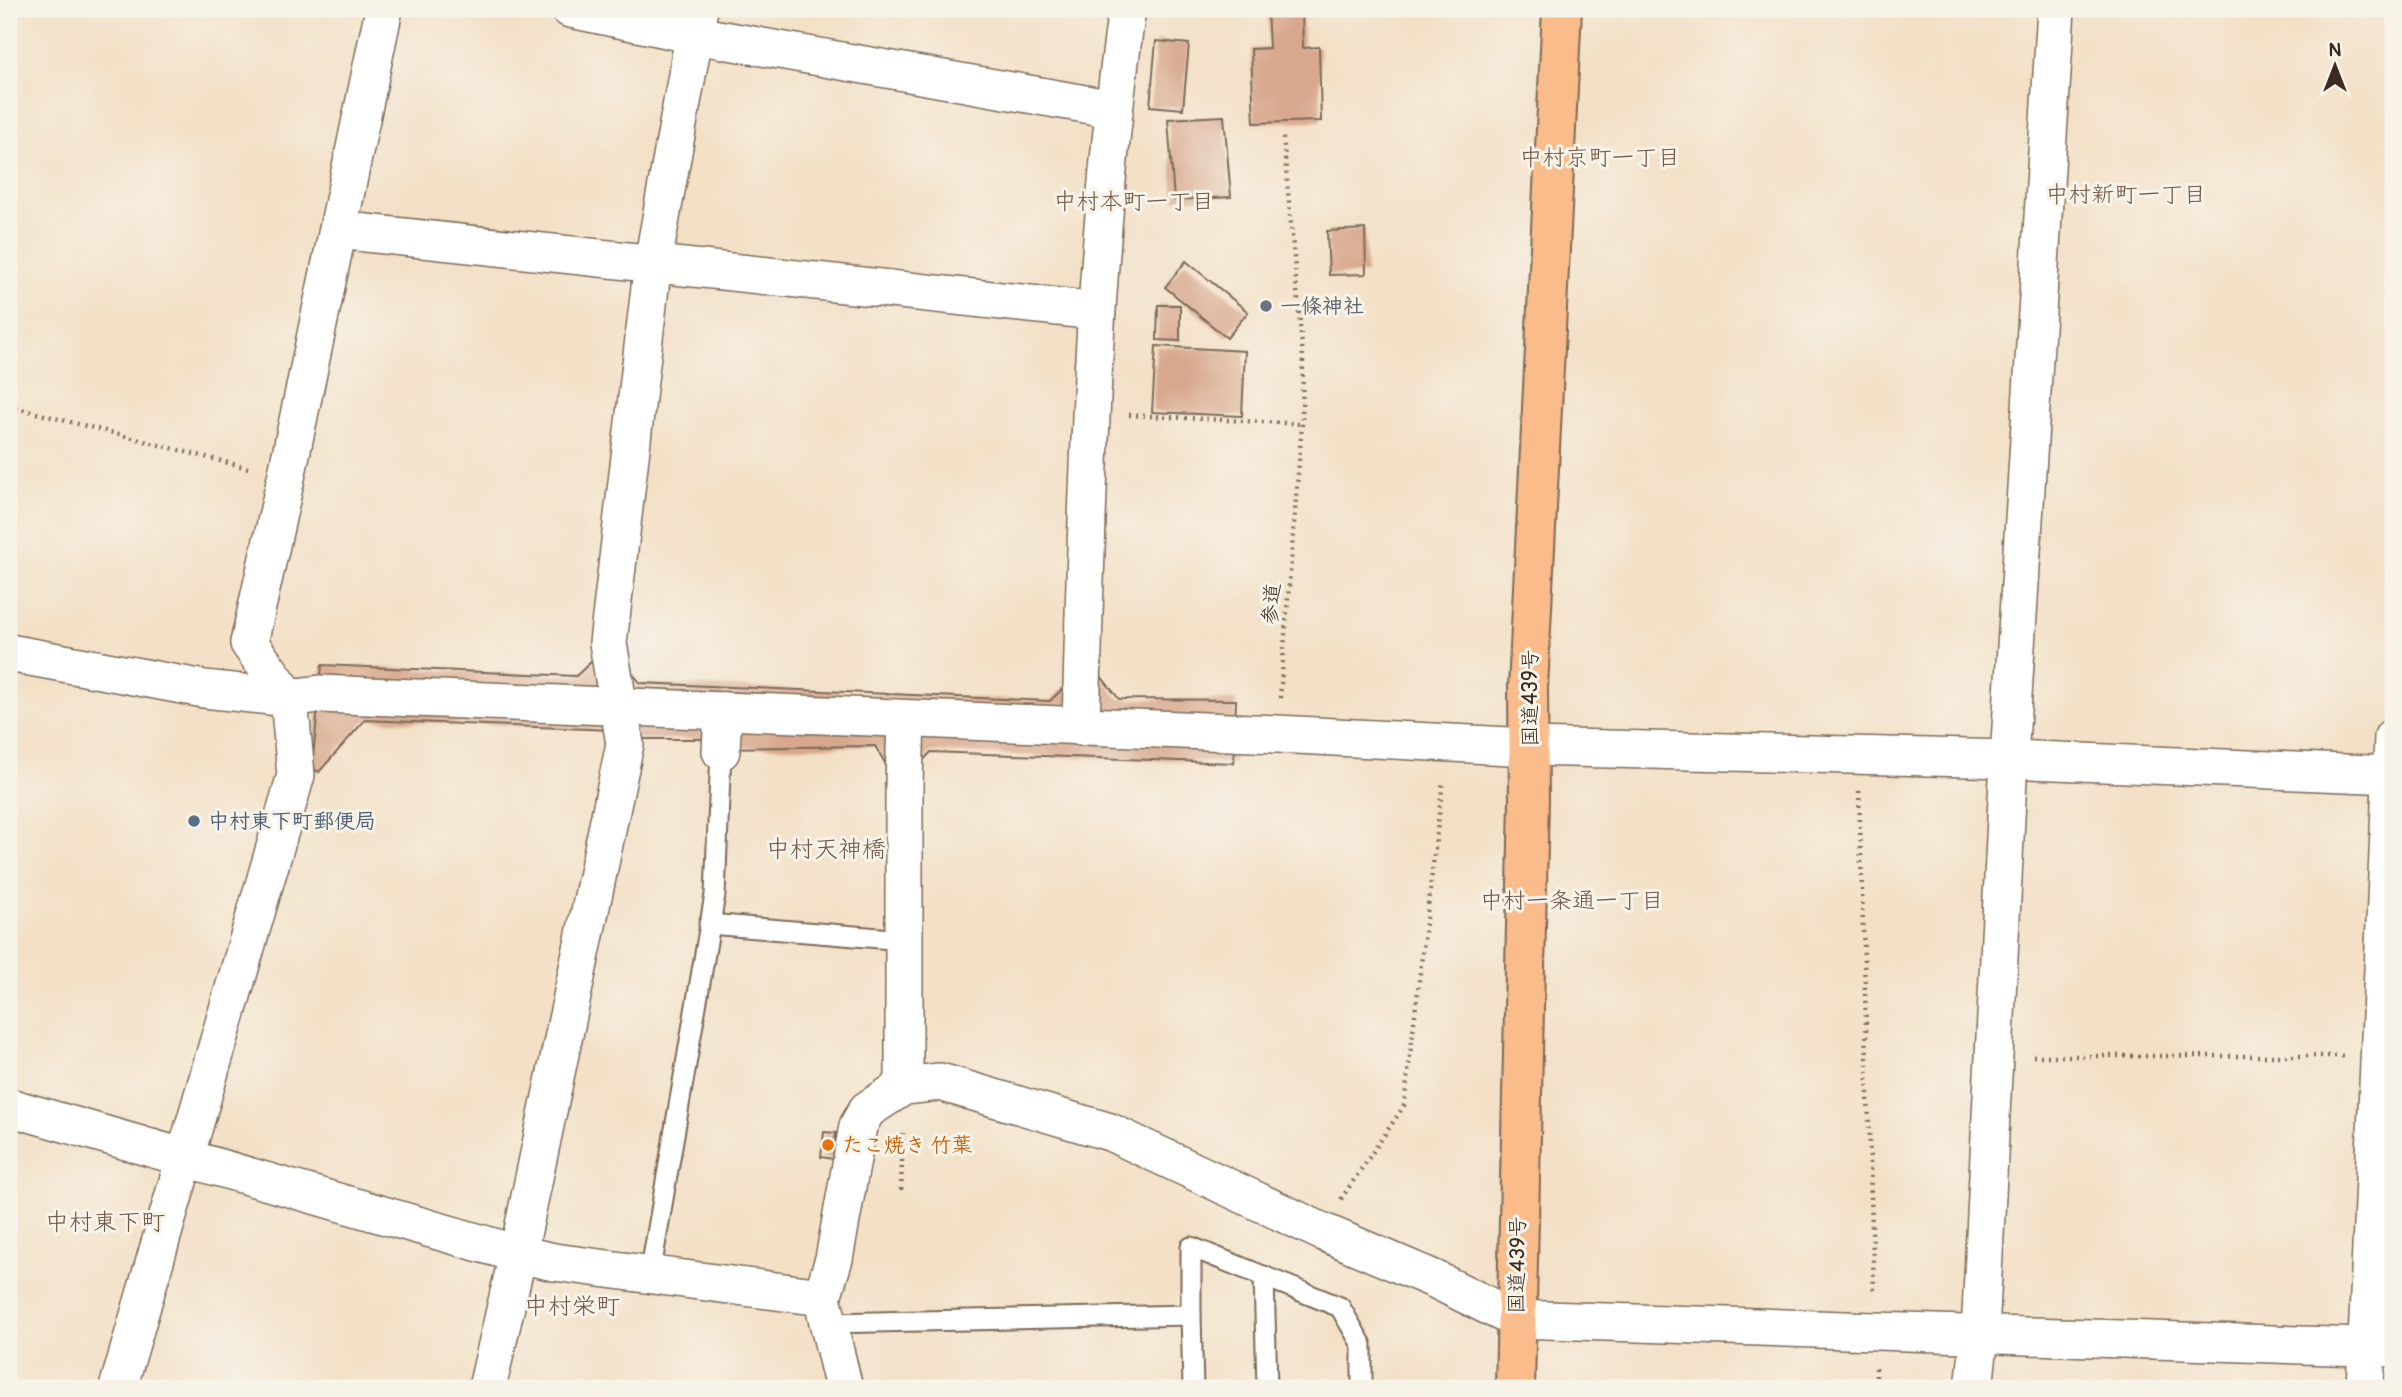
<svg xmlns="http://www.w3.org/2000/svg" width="2402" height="1397" font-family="Pangolin,'Klee One',sans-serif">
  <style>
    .building { fill: #d8a78d }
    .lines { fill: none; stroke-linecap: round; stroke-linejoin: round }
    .service-casing { stroke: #7b6a59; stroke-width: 23 }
    .minor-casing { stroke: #7b6a59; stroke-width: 40 }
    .trunk-casing { stroke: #7b6a59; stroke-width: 42 }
    .path { stroke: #7b6a59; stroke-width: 4.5; stroke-dasharray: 2 5; stroke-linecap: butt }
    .service { stroke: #fff; stroke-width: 19 }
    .minor { stroke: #fff; stroke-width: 37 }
    .trunk { stroke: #fabc8b; stroke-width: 38 }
    .worship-dot { fill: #6b7280; stroke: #f7f3e8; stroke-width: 2.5 }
    .service-dot { fill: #5c6f8a; stroke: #f7f3e8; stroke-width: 2.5 }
    .food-dot { fill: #e8710a; stroke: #f7f3e8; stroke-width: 2.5 }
    .labels { text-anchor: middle; stroke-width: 6; stroke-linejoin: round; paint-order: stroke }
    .worship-label { font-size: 21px; font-weight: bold; fill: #5b616d; stroke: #f7f3e8; text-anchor: start }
    .street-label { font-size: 21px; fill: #3b2a1e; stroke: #f7f3e8 }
    .service-label { font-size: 21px; font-weight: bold; fill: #4e5e75; stroke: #f7f3e8; text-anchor: start }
    .food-label { font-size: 21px; font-weight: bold; fill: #c56008; stroke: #f7f3e8; text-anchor: start }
    .neighbourhood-label { font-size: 23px; fill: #725645; stroke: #f7f3e8 }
    .quarter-label { font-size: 24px; fill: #725645; stroke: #f7f3e8 }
  </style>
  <rect width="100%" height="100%" fill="#f7f3e8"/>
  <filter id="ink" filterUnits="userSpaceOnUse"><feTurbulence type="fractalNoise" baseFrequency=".0143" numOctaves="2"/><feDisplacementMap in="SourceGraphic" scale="14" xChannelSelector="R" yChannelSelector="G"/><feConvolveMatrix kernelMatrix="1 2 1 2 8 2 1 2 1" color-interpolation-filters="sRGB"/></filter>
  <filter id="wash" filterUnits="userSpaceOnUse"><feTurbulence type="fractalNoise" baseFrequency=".00686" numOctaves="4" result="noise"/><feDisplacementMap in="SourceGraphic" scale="28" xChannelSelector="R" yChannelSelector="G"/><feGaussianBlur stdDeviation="1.57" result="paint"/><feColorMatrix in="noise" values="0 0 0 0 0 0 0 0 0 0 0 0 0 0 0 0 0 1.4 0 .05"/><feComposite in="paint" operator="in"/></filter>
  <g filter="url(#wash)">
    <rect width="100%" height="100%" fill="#f3e0c6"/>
    <g id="blocks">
      <g class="building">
        <path d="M 1267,9 L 1302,9 L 1303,48 L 1319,47 L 1321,121 L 1254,123 L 1251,49 L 1269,48 Z"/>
        <path d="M 1156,41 L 1189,44 L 1183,109 L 1150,106 Z"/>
        <path d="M 1224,116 L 1231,197 L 1174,200 L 1168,119 Z"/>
        <path d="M 1365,229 L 1366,274 L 1329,275 L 1327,231 Z"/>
        <path d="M 1186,261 L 1248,312 L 1227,338 L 1165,287 Z"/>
        <path d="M 1158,305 L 1180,305 L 1180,341 L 1157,340 Z"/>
        <path d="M 1156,346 L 1245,351 L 1242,416 L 1152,412 Z"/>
        <path d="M 593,660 L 623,662 L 640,683 L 1050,701 L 1070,681 L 1096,670 L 1119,699 L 1236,700 L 1234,763 L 931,752 L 918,766 L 887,766 L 875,746 L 715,748 L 713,739 L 642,739 L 613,730 L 365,720 L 319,772 L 312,768 L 322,665 L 576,676 Z"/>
        <path d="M 824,1132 L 836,1133 L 833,1159 L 821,1157 Z"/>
      </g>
    </g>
  </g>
  <g filter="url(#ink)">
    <use href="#blocks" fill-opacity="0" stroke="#7b6a59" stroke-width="2"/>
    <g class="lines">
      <g class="service-casing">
        <g id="service">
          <path d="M 709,924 L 904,940"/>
          <path d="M 650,1275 L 715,895 L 721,751"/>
          <path d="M 1264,1276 L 1267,1388"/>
          <path d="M 1191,1315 L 1191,1247 L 1340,1307 L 1362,1345 L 1362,1388"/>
          <path d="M 828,1323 L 1191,1315 L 1193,1388"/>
        </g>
      </g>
      <g class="minor-casing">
        <g id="minor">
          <path d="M 570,9 L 695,35 L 1113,109"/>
          <path d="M 338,230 L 1096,311"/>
          <path d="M 9,653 L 204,689 L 289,698 L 320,694 L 1277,734 L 1529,747 L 2009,759 L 2393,775"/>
          <path d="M 1081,727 C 1087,486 1093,248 1127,9"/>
          <path d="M 721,751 L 723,711"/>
          <path d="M 904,1086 L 904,784 L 906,719"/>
          <path d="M 9,1107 L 518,1254 L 554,1262 L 822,1297"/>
          <path d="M 118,1388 L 296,775 L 289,698 L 249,643 L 286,478 L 384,9"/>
          <path d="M 487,1388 L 518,1254 L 625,744 L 608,643 L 653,262 L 699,9"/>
          <path d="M 844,1388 L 822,1297 L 834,1259 L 858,1126 L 867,1110 L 904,1086 L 940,1082 L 1110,1132 L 1321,1231 L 1434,1279 L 1515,1319 L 2393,1348"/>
          <path d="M 1974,1388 L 1980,1334 L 2009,759 L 2056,9"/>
          <path d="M 2365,1388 L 2393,737"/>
        </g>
      </g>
      <g class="trunk-casing">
        <path id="trunk" d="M 1515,1388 L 1529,801 L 1528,688 L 1562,9"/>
      </g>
      <g class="path">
        <path d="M 9,406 L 248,468"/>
        <path d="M 1129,415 L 1302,424"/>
        <path d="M 1280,698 L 1302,424 L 1303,357 L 1283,136"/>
        <path d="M 1859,791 L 1874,1293"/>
        <path d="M 2033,1056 L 2343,1056"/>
        <path d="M 901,1190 L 903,1133"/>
        <path d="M 1341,1199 L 1404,1106 L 1443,781"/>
        <path d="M 1876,1368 L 1876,1388"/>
      </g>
      <use href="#service" class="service"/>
      <use href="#minor" class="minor"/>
      <use href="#trunk" class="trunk"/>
    </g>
  </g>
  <circle class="worship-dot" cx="1266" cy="306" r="7"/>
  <circle class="service-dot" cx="194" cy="821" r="7"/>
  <circle class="food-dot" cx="828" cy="1145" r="7"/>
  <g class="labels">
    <g class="worship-label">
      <text x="1280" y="313">一條神社</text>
    </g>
    <g class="street-label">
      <text transform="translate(1271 604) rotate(-85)" y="7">参道</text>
      <text transform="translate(1530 698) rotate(-90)" y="7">国道439号</text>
      <text transform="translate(1517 1265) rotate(-89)" y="7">国道439号</text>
    </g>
    <g class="service-label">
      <text x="208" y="828">中村東下町郵便局</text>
    </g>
    <g class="food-label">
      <text x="842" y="1152">たこ焼き 竹葉</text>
    </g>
    <g class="neighbourhood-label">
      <text x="1600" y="165">中村京町一丁目</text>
      <text x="2126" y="202">中村新町一丁目</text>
      <text x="1134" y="209">中村本町一丁目</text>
      <text x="1572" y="908">中村一条通一丁目</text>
    </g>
    <g class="quarter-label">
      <text x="826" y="857">中村天神橋</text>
      <text x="105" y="1230">中村東下町</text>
      <text x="572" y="1314">中村栄町</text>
    </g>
  </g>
  <rect width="2402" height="1397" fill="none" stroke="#f7f3e8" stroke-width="35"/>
  <g transform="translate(2335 66)" stroke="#f7f3e8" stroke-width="5" paint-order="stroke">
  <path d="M0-5L12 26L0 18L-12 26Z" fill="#3b2a1e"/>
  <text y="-10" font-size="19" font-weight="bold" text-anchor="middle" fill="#3b2a1e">N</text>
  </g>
</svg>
